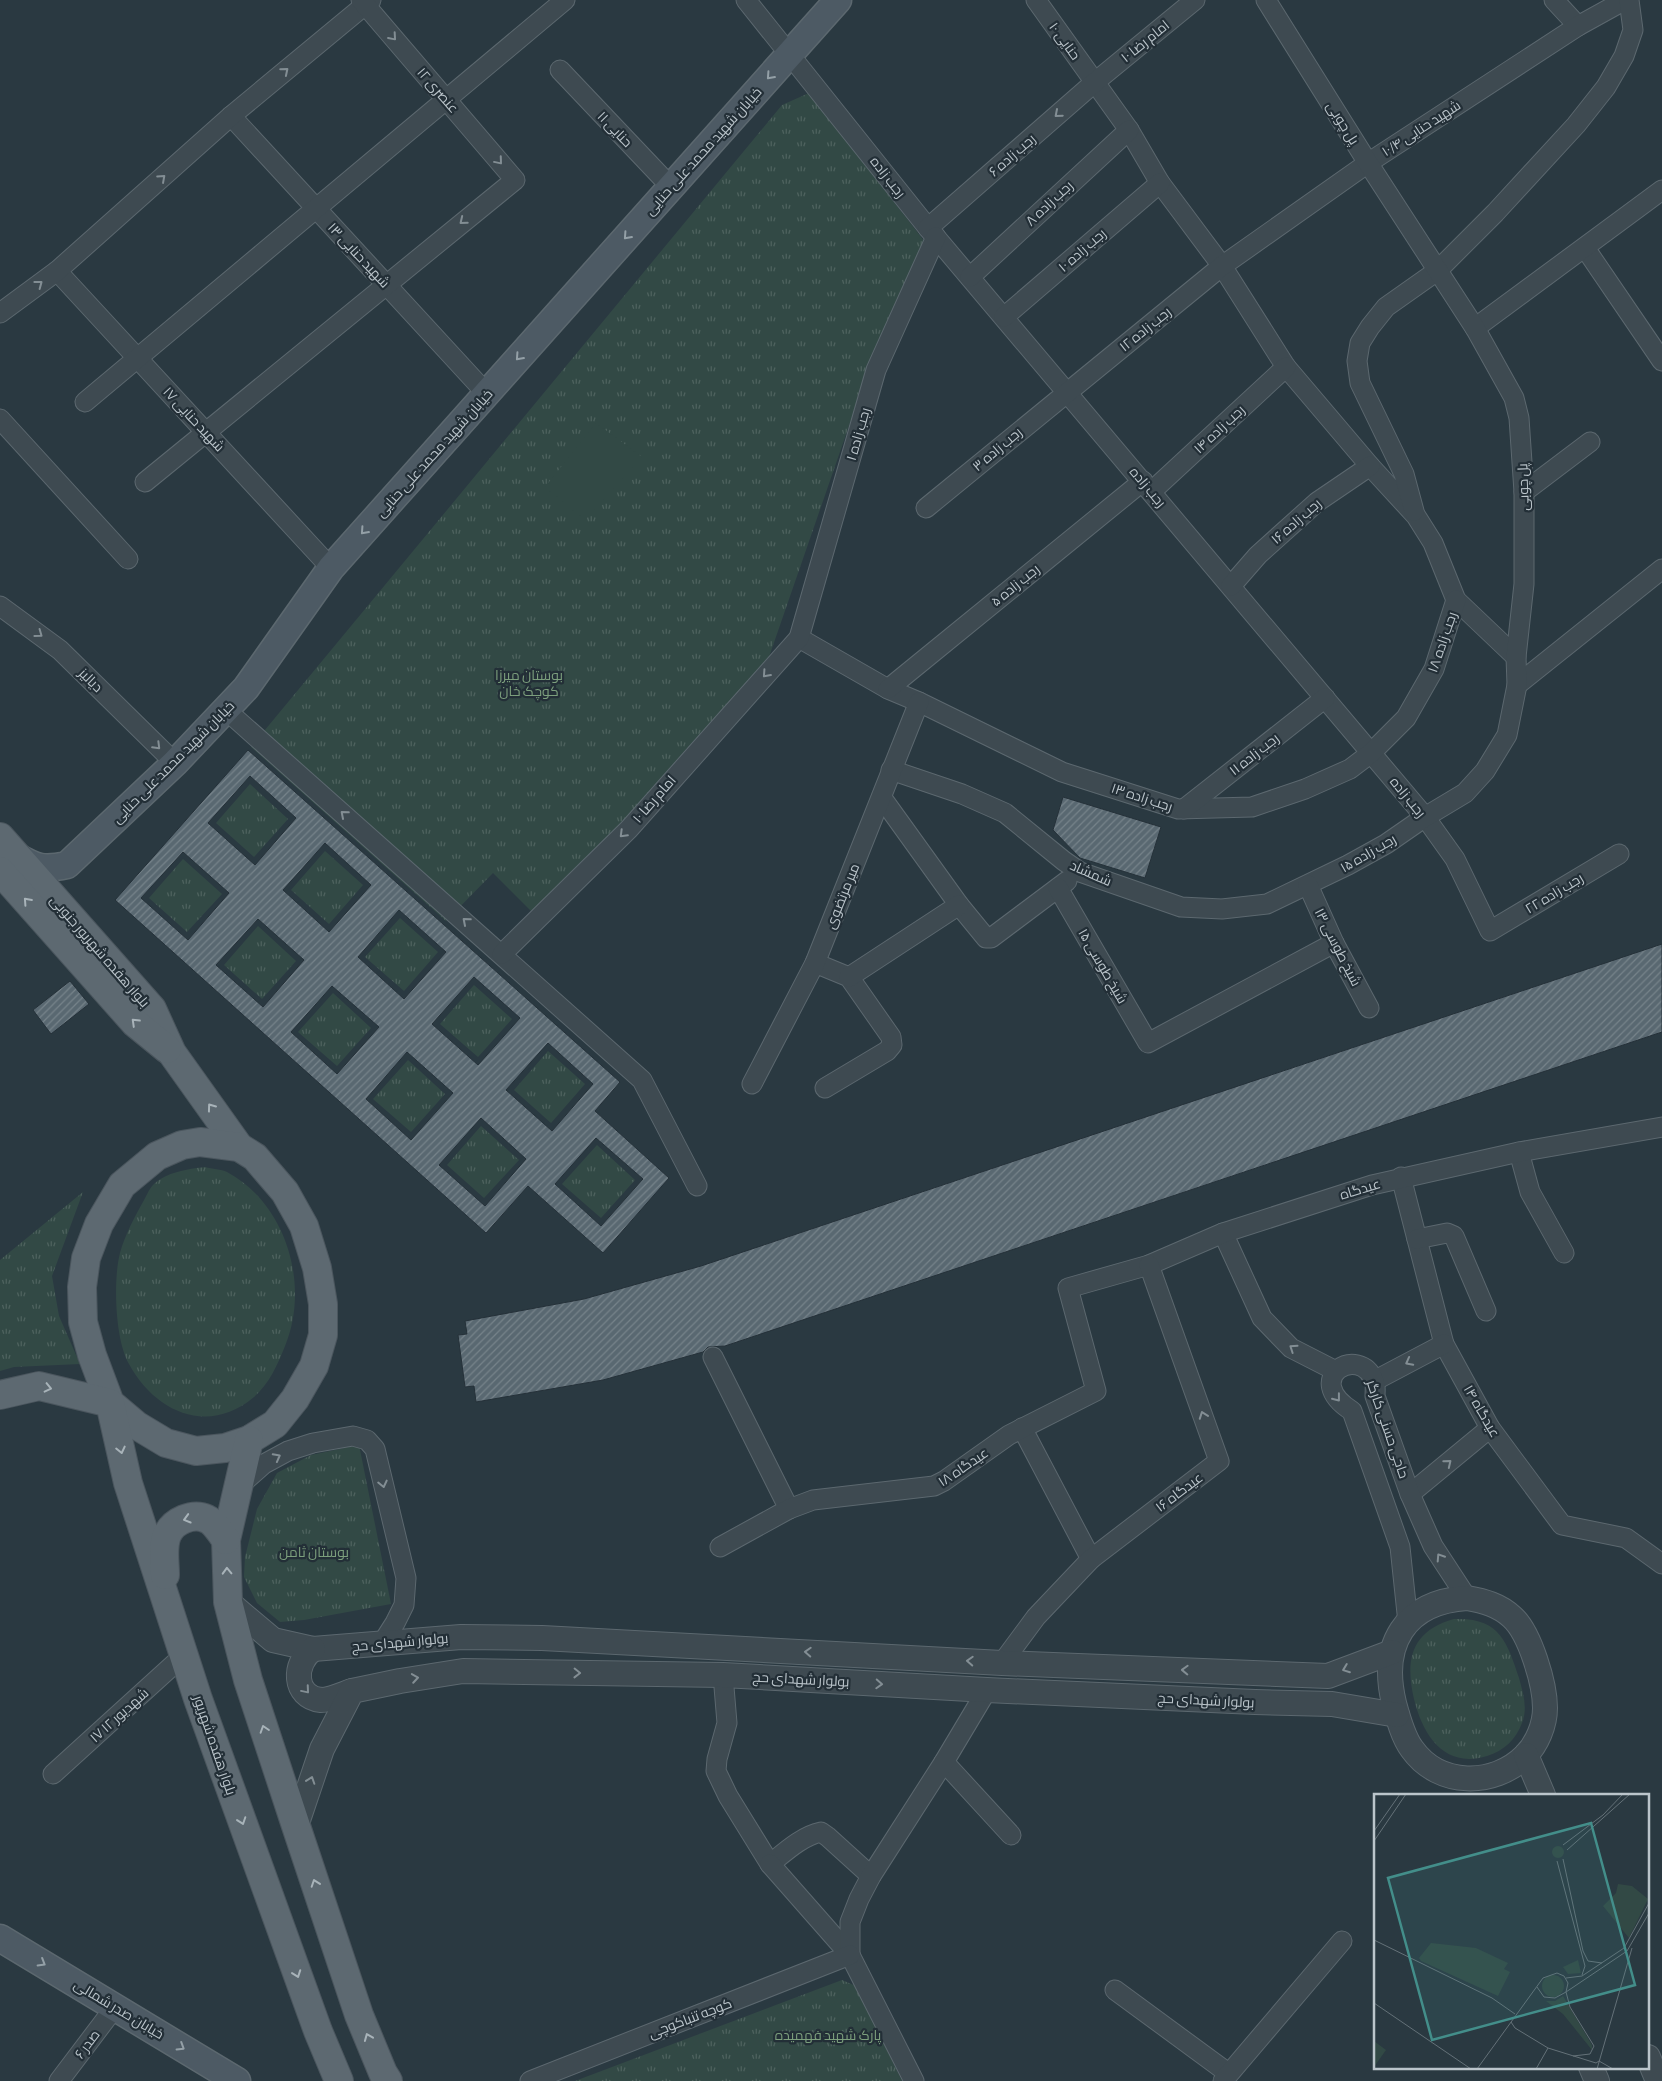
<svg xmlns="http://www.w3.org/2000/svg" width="1662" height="2081" font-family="'Alegreya Sans',Cairo,sans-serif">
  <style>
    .grass { fill: url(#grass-tufts) }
    .pitch { fill: #324945 }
    .building { fill: url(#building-hatch); stroke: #253139; fill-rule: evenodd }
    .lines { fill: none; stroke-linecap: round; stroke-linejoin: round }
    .minor-casing { stroke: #5c686f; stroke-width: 21 }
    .tertiary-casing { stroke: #5c686f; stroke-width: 26 }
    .secondary-casing { stroke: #5c686f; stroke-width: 29 }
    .primary-casing { stroke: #4b565e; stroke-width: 30 }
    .minor { stroke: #3e4a51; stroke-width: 19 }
    .tertiary { stroke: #3e4a51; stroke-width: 24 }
    .secondary { stroke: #4d5a64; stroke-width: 26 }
    .primary { stroke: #5d6971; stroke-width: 28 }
    .oneway { stroke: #838e94 }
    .oneway2 { stroke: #94a0a7 }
    .oneway3 { stroke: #a8b3b9 }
    .labels { text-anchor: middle; stroke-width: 4.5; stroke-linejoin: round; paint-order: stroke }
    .street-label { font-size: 14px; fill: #bbc5cb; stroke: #232f37 }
    .park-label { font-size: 14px; fill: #7c9f7d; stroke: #232f37 }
    .inset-road { fill: none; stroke: #647178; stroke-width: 1 }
    .view { fill: #438e8a; fill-opacity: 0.15; stroke: #438e8a; stroke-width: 2.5 }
    .inset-edge { fill: none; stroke: #bbc5cb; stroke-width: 2.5 }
  </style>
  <defs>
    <pattern id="grass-tufts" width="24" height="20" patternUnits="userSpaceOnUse" patternTransform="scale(1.25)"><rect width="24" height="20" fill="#324945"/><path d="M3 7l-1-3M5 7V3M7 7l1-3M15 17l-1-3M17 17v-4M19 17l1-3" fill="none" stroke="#4e625e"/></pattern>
    <pattern id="building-hatch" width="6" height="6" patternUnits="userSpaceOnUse" patternTransform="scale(1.25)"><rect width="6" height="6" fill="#596871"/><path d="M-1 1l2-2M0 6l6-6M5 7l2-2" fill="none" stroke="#76838a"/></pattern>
  </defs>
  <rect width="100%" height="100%" fill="#2a3941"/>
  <g class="grass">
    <path d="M 809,93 L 925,242 L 869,368 L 769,657 L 668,787 L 544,924 L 493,873 L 446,921 L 251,747 L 782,105 Z"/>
    <path d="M 250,784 L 288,819 L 254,857 L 216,823 Z"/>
    <path d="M 325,851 L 363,885 L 329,924 L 291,890 Z"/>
    <path d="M 183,859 L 222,894 L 187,932 L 149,898 Z"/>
    <path d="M 400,918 L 438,952 L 404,991 L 365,957 Z"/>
    <path d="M 258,926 L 296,961 L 262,999 L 224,965 Z"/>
    <path d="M 474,985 L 512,1019 L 478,1057 L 440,1024 Z"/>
    <path d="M 333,993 L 371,1028 L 337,1066 L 298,1032 Z"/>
    <path d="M 548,1051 L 585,1084 L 551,1123 L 514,1090 Z"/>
    <path d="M 408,1060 L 445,1094 L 411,1132 L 373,1099 Z"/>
    <path d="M 481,1126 L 519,1160 L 484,1198 L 447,1165 Z"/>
    <path d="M 597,1145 L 635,1180 L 601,1218 L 562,1184 Z"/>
    <path d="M 205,1167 C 212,1169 221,1169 227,1172 C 287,1204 310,1286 285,1346 C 278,1364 269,1384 254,1397 C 208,1436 155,1412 129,1364 C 115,1340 113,1280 120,1253 C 125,1235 134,1218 143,1202 C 146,1197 149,1189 153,1185 C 166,1172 188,1169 205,1167 Z"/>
    <path d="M 83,1192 L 52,1276 L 59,1316 L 80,1364 L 14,1367 L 0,1371 L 0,1260 Z"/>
    <path d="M 359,1445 L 391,1604 L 304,1620 L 280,1622 L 257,1603 L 244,1577 L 245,1557 L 257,1509 L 277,1473 L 311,1455 Z"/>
    <path d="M 1454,1619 C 1499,1617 1507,1641 1519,1678 C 1523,1693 1528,1708 1522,1723 C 1516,1739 1504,1751 1487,1756 C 1445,1769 1423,1736 1414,1699 C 1405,1660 1411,1631 1454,1619 Z"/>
    <path d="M 842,1980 L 856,1986 L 902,2081 L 575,2081 Z"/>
  </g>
  <path class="pitch" d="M 596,423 L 642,457 L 585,520 L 545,487 Z"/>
  <g class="building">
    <path d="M 248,750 L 620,1082 L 595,1111 L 669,1178 L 603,1253 L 528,1186 L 486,1233 L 115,900 ZM 250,776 L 296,818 L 255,865 L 208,823 ZM 325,843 L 371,885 L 329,932 L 283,890 ZM 183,852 L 229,893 L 188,940 L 141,898 ZM 399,910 L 446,952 L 404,999 L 358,957 ZM 258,919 L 304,960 L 263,1007 L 216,965 ZM 474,977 L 520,1018 L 478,1065 L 432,1024 ZM 332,986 L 379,1027 L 337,1074 L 291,1032 ZM 548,1043 L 593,1084 L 552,1131 L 506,1090 ZM 407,1052 L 453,1093 L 411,1140 L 366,1099 ZM 481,1118 L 526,1159 L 485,1206 L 439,1165 ZM 596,1138 L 643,1179 L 601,1226 L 555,1184 Z"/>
    <path d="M 1063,797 L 1161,827 L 1145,878 L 1080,858 L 1053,830 Z"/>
    <path d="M 1662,944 L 1662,1032 L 725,1346 L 708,1347 L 703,1352 L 603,1380 L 476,1402 L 474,1386 L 465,1387 L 458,1335 L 467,1334 L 465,1321 L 584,1299 L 701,1266 Z"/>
    <path d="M 70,981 L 89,1004 L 51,1034 L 33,1010 Z"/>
  </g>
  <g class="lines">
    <g class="minor-casing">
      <g id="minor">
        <path d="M 746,0 L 928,228 L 1425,817 L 1455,859 L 1490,931 L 1619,854"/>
        <path d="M 1036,0 L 1129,130 L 1160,183 L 1222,266 L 1286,367 L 1370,466 L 1416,516 L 1433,543 L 1456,600 L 1516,657"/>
        <path d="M 1554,0 L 1578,26"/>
        <path d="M 560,70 L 671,187"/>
        <path d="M 231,116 L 487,394"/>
        <path d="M 928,228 L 1095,82 L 1195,0"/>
        <path d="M 1585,248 L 1662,361"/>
        <path d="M 57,271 L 331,568"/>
        <path d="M 970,277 L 1129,130"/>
        <path d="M 0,313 L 57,271 L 231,116 L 371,0"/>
        <path d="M 1004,317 L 1160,183"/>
        <path d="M 1475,328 L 1662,190"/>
        <path d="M 85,402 L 565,0"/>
        <path d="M 0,419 L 128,559"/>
        <path d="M 145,482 L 515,180 L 361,0"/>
        <path d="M 1152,491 L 1286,367"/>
        <path d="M 1524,492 L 1590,442"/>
        <path d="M 926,508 L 1222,266 L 1368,163 L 1578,26 L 1625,0"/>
        <path d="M 1414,511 L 1404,474 L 1360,383 L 1357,361 L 1360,343 L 1370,327 L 1386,307 L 1437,271 L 1495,213 L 1576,125 L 1606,87 L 1624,56 L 1633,30 L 1629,0"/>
        <path d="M 1231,586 L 1258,555 L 1317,502 L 1370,466"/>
        <path d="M 0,606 L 60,650 L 175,763"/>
        <path d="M 799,638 L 888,689 L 919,702 L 1062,772 L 1178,809 L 1252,807 L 1305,789 L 1350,769 L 1371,753 L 1406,718 L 1434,669 L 1456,600"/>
        <path d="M 1517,685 L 1662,569"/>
        <path d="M 888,689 L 1143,481"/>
        <path d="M 226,710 L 642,1080 L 697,1186"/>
        <path d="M 891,770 L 962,794 L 1005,813 L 1064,861 L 1080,872 L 1181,907 L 1222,909 L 1267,904 L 1348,865 L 1386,844 L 1425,817 L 1465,793 L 1485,771 L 1507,735 L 1517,685 L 1516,657 L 1524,584 L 1524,492 L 1519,418 L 1514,398 L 1475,328 L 1368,163 L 1266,0"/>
        <path d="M 882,798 L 959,905 L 986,938 L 991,938 L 1067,881"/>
        <path d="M 1184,809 L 1325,698"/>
        <path d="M 1308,885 L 1334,943 L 1369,1008"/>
        <path d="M 1058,888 L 1148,1043 L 1334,943"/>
        <path d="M 502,954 L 629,829 L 799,638 L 876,370 L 936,237"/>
        <path d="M 815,963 L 849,977 L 891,1037 L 892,1045 L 887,1051 L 825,1088"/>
        <path d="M 849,977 L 959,905"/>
        <path d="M 752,1084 L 815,963 L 919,702"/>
        <path d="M 1519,1152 L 1530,1192 L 1564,1253"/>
        <path d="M 1401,1177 L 1444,1344 L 1490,1428 L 1562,1525 L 1626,1538 L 1662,1564"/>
        <path d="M 1223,1233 L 1262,1318 L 1291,1348 L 1336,1371"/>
        <path d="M 1417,1239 L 1447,1233 L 1454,1236 L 1486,1311"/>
        <path d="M 713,1357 L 789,1509"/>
        <path d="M 1374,1381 L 1444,1344"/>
        <path d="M 1022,1428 L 1091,1559"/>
        <path d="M 238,1487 L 264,1464 L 288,1451 L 313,1443 L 353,1436 L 367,1440 L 375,1449 L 406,1578 L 404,1605 L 395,1623 L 381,1645"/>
        <path d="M 1410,1494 L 1490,1428"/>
        <path d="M 720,1547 L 789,1509 L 813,1500 L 934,1486 L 944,1481 L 1009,1435 L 1096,1391 L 1068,1288 L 1149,1265 L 1223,1233 L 1372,1185 L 1519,1152 L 1662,1127"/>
        <path d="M 1408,1623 L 1400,1547 L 1352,1411 C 1300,1378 1360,1343 1374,1381 C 1376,1385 1375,1392 1375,1396 L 1410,1494 L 1433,1546 L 1467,1598"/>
        <path d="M 1002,1663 L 1036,1617 L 1091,1559 L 1219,1461 L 1149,1265"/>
        <path d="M 723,1675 L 727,1723 L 717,1759 L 716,1771 L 728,1796 L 770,1864 C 785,1852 802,1836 821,1832 L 828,1837 L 871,1876"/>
        <path d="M 944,1762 L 1011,1835"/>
        <path d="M 53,1774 L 184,1655"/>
        <path d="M 770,1864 L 850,1955 L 914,2081"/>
        <path d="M 850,1955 L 850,1922 L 859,1899 L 871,1876 L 944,1762 L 987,1690"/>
        <path d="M 1115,1990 L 1228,2073"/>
        <path d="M 59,2081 L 115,2007"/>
        <path d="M 530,2081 L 850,1955"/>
        <path d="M 1223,2081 L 1342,1941"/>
      </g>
    </g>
    <g class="tertiary-casing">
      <g id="tertiary">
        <path d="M 1467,1598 C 1484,1601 1499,1605 1512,1617 C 1530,1633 1545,1684 1545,1708 C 1545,1725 1537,1744 1525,1756 C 1494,1787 1439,1787 1412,1749 C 1403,1737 1398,1718 1394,1703 C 1380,1645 1404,1602 1467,1598 Z"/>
        <path d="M 228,1602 L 273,1640 L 313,1649 L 461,1637 L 542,1638 L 1002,1663 L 1328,1676 L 1392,1652"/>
        <path d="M 313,1649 C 293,1663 293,1697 321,1700 C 330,1700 343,1694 352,1691"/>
        <path d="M 1526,1755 L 1543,1795"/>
        <path d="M 296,1826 L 322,1749 L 352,1691 L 400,1681 L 463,1671 L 723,1675 L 987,1690 L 1255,1702 L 1332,1704 L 1397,1715"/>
        <path d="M 1648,2057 L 1658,2081"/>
        <path d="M 1591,2067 L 1597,2081"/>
      </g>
    </g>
    <g class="secondary-casing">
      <g id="secondary">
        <path d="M 16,856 C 37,868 43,870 67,865 L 175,763 L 246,688 L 331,568 L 838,0"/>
        <path d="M 0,1938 L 237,2081"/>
      </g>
    </g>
    <g class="primary-casing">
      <g id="primary">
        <path d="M 0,837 L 152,1009 L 172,1053 L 239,1147"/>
        <path d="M 0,871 L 135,1023 L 167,1049"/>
        <path d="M 200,1142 L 239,1147 L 255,1157 L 285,1192 L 304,1226 L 317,1268 L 323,1304 L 323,1335 L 314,1366 L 295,1399 L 275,1424 L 249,1440 L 225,1448 L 196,1451 L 166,1443 L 136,1425 L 110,1403 L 92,1355 L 83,1322 L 82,1287 L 86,1258 L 99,1224 L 122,1185 L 157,1156 L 182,1145 Z"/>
        <path d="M 0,1395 L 39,1386 L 110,1403 L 128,1483 L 198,1699 L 318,2031 L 339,2081"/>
        <path d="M 249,1440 L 226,1540 L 228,1602 L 248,1680 L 296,1826 L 359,2015 L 383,2073 L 388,2081"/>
        <path d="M 165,1575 C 165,1562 162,1547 167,1535 C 173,1521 193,1512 207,1519 C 214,1522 221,1533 226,1540"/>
      </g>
    </g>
    <use href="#minor" class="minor"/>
    <use href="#tertiary" class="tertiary"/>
    <use href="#secondary" class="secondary"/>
    <use href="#primary" class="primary"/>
  </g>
  <defs><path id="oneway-chevron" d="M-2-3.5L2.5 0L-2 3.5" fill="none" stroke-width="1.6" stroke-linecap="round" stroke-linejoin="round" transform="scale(1.25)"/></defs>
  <g class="oneway">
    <use href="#oneway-chevron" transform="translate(393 37) rotate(49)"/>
    <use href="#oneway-chevron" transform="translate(285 71) rotate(-40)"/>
    <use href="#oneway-chevron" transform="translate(1058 114) rotate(139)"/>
    <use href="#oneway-chevron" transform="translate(499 161) rotate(50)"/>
    <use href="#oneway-chevron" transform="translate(162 178) rotate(-42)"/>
    <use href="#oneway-chevron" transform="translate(463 221) rotate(141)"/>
    <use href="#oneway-chevron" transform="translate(39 284) rotate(-37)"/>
    <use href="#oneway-chevron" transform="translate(39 634) rotate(36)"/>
    <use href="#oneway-chevron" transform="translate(766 674) rotate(132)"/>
    <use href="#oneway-chevron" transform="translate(157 746) rotate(45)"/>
    <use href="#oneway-chevron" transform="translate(344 814) rotate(-139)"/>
    <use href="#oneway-chevron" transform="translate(623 834) rotate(135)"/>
    <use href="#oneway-chevron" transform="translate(466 921) rotate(-139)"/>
    <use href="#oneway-chevron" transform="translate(1293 1348) rotate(-146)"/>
    <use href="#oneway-chevron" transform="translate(1409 1362) rotate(152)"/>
    <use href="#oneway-chevron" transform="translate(1337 1398) rotate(52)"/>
    <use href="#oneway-chevron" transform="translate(1203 1415) rotate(-110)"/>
    <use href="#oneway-chevron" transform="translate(277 1457) rotate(-28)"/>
    <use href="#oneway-chevron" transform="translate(1448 1463) rotate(-39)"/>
    <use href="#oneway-chevron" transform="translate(383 1484) rotate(77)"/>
    <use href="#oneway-chevron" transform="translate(1440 1557) rotate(-123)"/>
    <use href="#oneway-chevron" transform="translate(808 1652) rotate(-177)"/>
    <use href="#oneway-chevron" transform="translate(970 1661) rotate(-177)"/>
    <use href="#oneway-chevron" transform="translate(1346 1669) rotate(159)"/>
    <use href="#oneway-chevron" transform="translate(1185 1670) rotate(-178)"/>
    <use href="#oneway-chevron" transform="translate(577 1673) rotate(1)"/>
    <use href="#oneway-chevron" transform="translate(415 1678) rotate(-9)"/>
    <use href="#oneway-chevron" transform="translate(879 1684) rotate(3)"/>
    <use href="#oneway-chevron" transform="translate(306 1690) rotate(50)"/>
    <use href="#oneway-chevron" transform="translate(311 1780) rotate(-71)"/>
  </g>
  <g class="oneway2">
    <use href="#oneway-chevron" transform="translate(770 76) rotate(132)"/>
    <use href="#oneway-chevron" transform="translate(627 236) rotate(132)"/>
    <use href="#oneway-chevron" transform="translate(519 357) rotate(132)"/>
    <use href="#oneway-chevron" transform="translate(364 531) rotate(132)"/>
    <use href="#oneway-chevron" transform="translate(42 1963) rotate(31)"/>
    <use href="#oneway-chevron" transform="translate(181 2047) rotate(32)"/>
  </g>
  <g class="oneway3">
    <use href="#oneway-chevron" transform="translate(27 901) rotate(-132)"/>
    <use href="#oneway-chevron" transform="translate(135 1022) rotate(-136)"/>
    <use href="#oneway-chevron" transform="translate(211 1107) rotate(-126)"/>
    <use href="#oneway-chevron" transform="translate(48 1388) rotate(13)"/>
    <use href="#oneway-chevron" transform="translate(121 1450) rotate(77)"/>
    <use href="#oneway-chevron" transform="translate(187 1519) rotate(164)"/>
    <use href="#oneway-chevron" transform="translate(227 1571) rotate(-92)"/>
    <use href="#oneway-chevron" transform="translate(264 1729) rotate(-108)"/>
    <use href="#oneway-chevron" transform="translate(242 1821) rotate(71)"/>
    <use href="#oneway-chevron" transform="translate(315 1883) rotate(-109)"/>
    <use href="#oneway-chevron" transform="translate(297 1974) rotate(70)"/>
    <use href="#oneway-chevron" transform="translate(368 2037) rotate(-112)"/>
  </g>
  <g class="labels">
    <g class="street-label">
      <text transform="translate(1065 41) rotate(54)" y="5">حنایی ۱۰</text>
      <text transform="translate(1145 41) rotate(-39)" y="5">امام رضا ۱۰</text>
      <text transform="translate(438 90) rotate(49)" y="5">عنصری ۱۲</text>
      <text transform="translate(1343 123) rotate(58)" y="5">پل چوبی</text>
      <text transform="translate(1421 128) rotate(-33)" y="5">شهید حنایی ۱۰/۴</text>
      <text transform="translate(615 129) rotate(46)" y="5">حنایی ۱۱</text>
      <text transform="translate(703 151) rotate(-48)" y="5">خیابان شهید محمد علی حنایی</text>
      <text transform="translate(1012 155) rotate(-41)" y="5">رجب زاده ۶</text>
      <text transform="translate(888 177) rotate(52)" y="5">رجب زاده</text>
      <text transform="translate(1049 203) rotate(-43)" y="5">رجب زاده ۸</text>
      <text transform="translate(1082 250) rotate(-41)" y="5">رجب زاده ۱۰</text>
      <text transform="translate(359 255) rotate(47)" y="5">شهید حنایی ۱۳</text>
      <text transform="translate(1145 329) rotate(-39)" y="5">رجب زاده ۱۲</text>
      <text transform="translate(194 419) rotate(47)" y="5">شهید حنایی ۱۷</text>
      <text transform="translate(1219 429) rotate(-43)" y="5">رجب زاده ۱۴</text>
      <text transform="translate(858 434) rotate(-74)" y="5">رجب زاده ۱</text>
      <text transform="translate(997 449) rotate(-40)" y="5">رجب زاده ۳</text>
      <text transform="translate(434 453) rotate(-48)" y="5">خیابان شهید محمد علی حنایی</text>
      <text transform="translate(1148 487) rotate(50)" y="5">رجب زاده</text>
      <text transform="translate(1523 487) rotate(-92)" y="5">پل چوبی</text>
      <text transform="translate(1296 521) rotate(-41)" y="5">رجب زاده ۱۶</text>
      <text transform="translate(1015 585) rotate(-39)" y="5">رجب زاده ۵</text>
      <text transform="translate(1442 642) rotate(-71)" y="5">رجب زاده ۱۸</text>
      <text transform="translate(91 680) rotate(45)" y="5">دیالیز</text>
      <text transform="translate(1254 754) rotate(-38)" y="5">رجب زاده ۱۱</text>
      <text transform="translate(173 762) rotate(-45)" y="5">خیابان شهید محمد علی حنایی</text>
      <text transform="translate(1142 797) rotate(18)" y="5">رجب زاده ۱۳</text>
      <text transform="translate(1408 797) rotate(51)" y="5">رجب زاده</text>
      <text transform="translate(654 799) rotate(-49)" y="5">امام رضا ۱۰</text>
      <text transform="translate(1368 853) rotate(-30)" y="5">رجب زاده ۱۵</text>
      <text transform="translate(1091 873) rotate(24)" y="5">شمشاد</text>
      <text transform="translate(1554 893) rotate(-31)" y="5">رجب زاده ۲۲</text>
      <text transform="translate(842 896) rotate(-68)" y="5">میر مرتضوی</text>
      <text transform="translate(1338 947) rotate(63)" y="5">شیخ طوسی ۱۳</text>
      <text transform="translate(100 951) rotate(49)" y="5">بلوار هفده شهریور جنوبی</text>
      <text transform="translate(1103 966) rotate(60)" y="5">۱۵ شیخ طوسی</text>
      <text transform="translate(1360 1189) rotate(-17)" y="5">عیدگاه</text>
      <text transform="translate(1482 1411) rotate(60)" y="5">عیدگاه ۱۴</text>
      <text transform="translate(1388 1429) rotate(71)" y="5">حاجی حسنی کارگر</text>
      <text transform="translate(963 1467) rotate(-34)" y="5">عیدگاه ۱۸</text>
      <text transform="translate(1179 1492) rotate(-37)" y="5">عیدگاه ۱۶</text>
      <text transform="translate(400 1642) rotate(-5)" y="5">بولوار شهدای حج</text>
      <text transform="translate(801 1679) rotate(3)" y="5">بولوار شهدای حج</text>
      <text transform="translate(1206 1700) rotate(3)" y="5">بولوار شهدای حج</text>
      <text transform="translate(119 1715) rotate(-42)" y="5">۱۷ شهدیور ۱۲</text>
      <text transform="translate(215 1745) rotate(71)" y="5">بلوار هفده شهریور</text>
      <text transform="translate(119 2009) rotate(31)" y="5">خیابان صدر شمالی</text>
      <text transform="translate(690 2018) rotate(-21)" y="5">کوچه تنباکوچی</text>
      <text transform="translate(87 2044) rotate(-53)" y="5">صدر ۶</text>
    </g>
    <g class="park-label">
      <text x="529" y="680">بوستان میرزا<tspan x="529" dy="16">کوچک خان</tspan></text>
      <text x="314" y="1557">بوستان ثامن</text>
      <text x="828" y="2040">پارک شهید فهمیده</text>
    </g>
  </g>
  <g transform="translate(1374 1794)">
    <rect width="275" height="275" fill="#2a3941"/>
    <path d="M178 58a6 6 0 1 1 12 0a6 6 0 1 1-12 0ZM 244,90 L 258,92 L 274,105 L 255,144 L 229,112 L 242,99 ZM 57,149 L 102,154 L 134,169 L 130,175 L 136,178 L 124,202 L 47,167 L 45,164 ZM 204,166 L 207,179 L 194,180 L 189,173 ZM168 192a11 11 0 1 1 22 0a11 11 0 1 1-22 0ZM 189,202 L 218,251 L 218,256 L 189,220 L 172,207 L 181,207 Z" fill="#324945"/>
    <path d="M 0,247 L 12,256 L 0,273 Z" fill="#324945"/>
    <path class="inset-road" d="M 0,37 L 26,0M 0,47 L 32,0M 189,51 L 229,21 L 249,0M 193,56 L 256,0M 189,65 L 209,157 L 214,167 L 228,169M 183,67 L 211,172 L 208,181M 0,146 L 118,204 L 141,220M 192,184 L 208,182 L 250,154 L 275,109M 0,209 L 97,275M 137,228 L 141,234 L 174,254 L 222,269 L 225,267 L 239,275M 199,262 L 216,260 L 220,252 L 196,213 L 192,198 L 253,157 L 275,119M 103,275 L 169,184 L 183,179 L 190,182 L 194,189 L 192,198 L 181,204 L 170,203 L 163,193M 162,275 L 174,254M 223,275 L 258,154"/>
    <path class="view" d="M 217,29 L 261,191 L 58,246 L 14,84 Z"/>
    <rect width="275" height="275" class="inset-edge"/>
  </g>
</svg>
